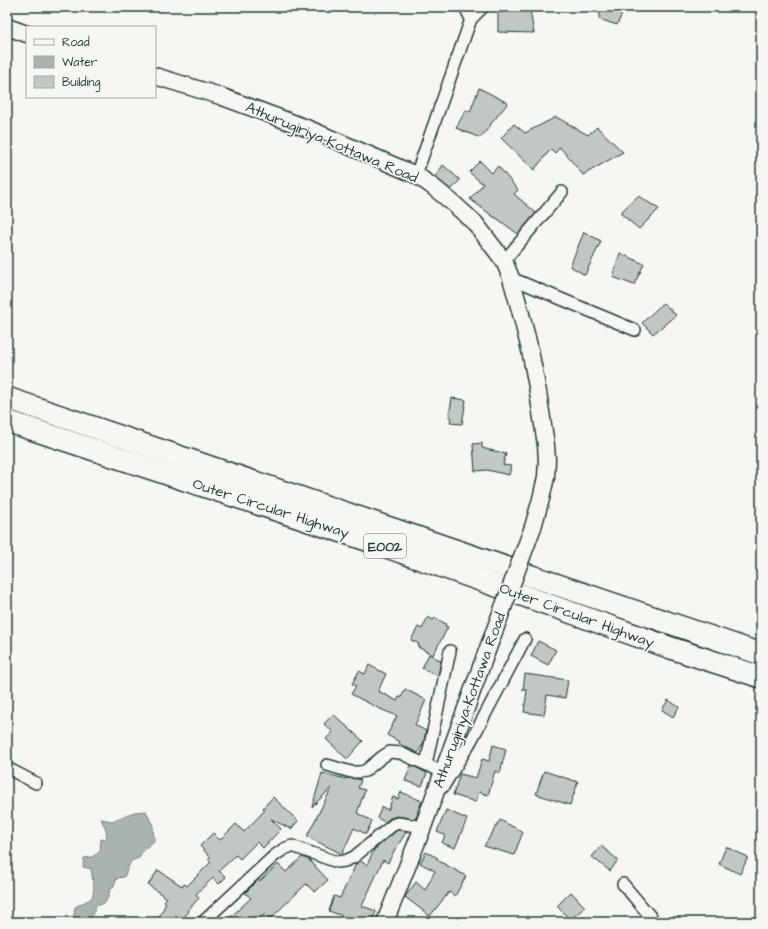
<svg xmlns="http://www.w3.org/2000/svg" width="768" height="929" font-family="'Architects Daughter',sans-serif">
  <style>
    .water { fill: #aab3ae; stroke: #72847d }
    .building { fill: #c1c8c3; stroke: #1f3d34 }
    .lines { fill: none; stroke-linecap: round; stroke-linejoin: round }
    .minor-casing { stroke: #1f3d34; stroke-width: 14 }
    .secondary-casing { stroke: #1f3d34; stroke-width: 19 }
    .motorway-casing { stroke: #1f3d34; stroke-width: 24 }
    .minor { stroke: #f6f6f2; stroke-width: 11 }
    .secondary { stroke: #f6f6f2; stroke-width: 16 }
    .motorway { stroke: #f6f6f2; stroke-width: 21 }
    .secondary-bridge-casing { stroke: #1f3d34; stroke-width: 19; stroke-linecap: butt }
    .secondary-bridge { stroke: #f6f6f2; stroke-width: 16 }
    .labels { text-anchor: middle; stroke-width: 3.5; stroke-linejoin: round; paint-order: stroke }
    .shield { fill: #f6f6f2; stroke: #60746d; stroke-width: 1 }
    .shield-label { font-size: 14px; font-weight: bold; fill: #1f3d34 }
    .street-label { font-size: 15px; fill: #1f3d34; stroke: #f6f6f2 }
  </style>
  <rect width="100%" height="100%" fill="#f6f6f2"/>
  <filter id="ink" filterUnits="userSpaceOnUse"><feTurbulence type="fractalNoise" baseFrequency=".025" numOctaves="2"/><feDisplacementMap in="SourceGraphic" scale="8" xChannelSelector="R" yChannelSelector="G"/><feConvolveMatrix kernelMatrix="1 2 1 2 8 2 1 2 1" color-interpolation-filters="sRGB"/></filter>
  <g filter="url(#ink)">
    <path class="water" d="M 146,811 L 153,826 L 154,841 L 143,850 L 139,858 L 131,861 L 124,877 L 117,878 L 113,888 L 110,889 L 108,897 L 105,903 L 96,906 L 90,922 L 73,922 L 75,907 L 92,898 L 94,888 L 91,869 L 83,867 L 84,858 L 92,857 L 100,852 L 101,839 L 107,840 L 106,829 L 101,819 L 112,821 L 134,812 Z"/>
    <g class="building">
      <path d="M 498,7 L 514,7 L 514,9 L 530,10 L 534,33 L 498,32 Z"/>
      <path d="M 601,7 L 625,7 L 617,25 L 599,19 Z"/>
      <path d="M 479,88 L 508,103 L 490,125 L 491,125 L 481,137 L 478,137 L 456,128 L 466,110 L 470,112 Z"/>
      <path d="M 556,117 L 588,135 L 597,127 L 623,152 L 583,175 L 560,147 L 555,153 L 551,149 L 534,170 L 501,138 L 514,124 L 525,133 Z"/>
      <path d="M 480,161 L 492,173 L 498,166 L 518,190 L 514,194 L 536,213 L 518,234 L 495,217 L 495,218 L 470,199 L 483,184 L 469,172 Z"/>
      <path d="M 443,165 L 460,180 L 451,190 L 435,177 Z"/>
      <path d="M 638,196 L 659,209 L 639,229 L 620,213 Z"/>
      <path d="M 584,232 L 601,241 L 585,275 L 570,266 Z"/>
      <path d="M 620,253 L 644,264 L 634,285 L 613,277 Z"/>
      <path d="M 663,303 L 676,315 L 653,334 L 642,323 Z"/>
      <path d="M 452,398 L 466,400 L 462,424 L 450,423 L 451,417 L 449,417 Z"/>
      <path d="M 482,443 L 482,448 L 506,454 L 503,465 L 511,466 L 509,475 L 487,470 L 475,471 L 473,444 Z"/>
      <path d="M 428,617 L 433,620 L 435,618 L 446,624 L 445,626 L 448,627 L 433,655 L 418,647 L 419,644 L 411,640 L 418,627 L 422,629 Z"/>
      <path d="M 538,641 L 556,650 L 548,665 L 531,656 Z"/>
      <path d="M 429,654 L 441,661 L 438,676 L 422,668 Z"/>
      <path d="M 369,665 L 386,674 L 378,691 L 397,701 L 399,697 L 401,698 L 405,689 L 426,700 L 415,725 L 426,731 L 423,744 L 418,753 L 399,744 L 400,742 L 387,735 L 397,716 L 378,708 L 351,694 L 356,686 L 352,684 L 359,671 L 365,674 Z"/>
      <path d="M 525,674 L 568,680 L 565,698 L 547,695 L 544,715 L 524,712 L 527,690 L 523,690 Z"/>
      <path d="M 668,700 L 679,707 L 673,717 L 662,710 Z"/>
      <path d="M 333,714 L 363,741 L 347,759 L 326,739 L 333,732 L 324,724 Z"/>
      <path d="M 493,745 L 506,749 L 500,773 L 495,771 L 488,795 L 479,792 L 476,802 L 453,795 L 460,774 L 476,778 L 482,759 L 489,761 Z"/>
      <path d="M 411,765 L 427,773 L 422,786 L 405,781 Z"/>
      <path d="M 544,771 L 578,782 L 570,805 L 536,794 Z"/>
      <path d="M 322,773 L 346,779 L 346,778 L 357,779 L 361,780 L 358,788 L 365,790 L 357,813 L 372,821 L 366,834 L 354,828 L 342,854 L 308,837 L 308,834 L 332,787 L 312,807 Z"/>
      <path d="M 401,792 L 422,801 L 417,813 L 418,814 L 415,819 L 397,816 L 390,818 L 385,822 L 377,818 L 382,807 L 388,810 L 393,797 L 398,799 Z"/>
      <path d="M 273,797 L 298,821 L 291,829 L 271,819 L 281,829 L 263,848 L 257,842 L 240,859 L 236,855 L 219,871 L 226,877 L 219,884 L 213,878 L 196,894 L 199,898 L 187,911 L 189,912 L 179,922 L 157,922 L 166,903 L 164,901 L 167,898 L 148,885 L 158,870 L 182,886 L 185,884 L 187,886 L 211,862 L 208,859 L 210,857 L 200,846 L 213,833 L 220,840 L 236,824 L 244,832 L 265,810 L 263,808 Z"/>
      <path d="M 446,810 L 467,819 L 455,848 L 442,843 L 445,835 L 437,832 Z"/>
      <path d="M 500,820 L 523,832 L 514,855 L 484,846 Z"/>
      <path d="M 397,830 L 407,831 L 394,851 L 388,863 L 383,860 L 362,906 L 376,911 L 372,922 L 358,922 L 329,911 L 334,896 L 340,898 L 356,864 L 360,861 L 367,865 L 374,850 Z"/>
      <path d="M 601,846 L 618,860 L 610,871 L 592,857 Z"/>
      <path d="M 726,847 L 748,857 L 740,874 L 719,864 Z"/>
      <path d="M 426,852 L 438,858 L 437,860 L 466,876 L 455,896 L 449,892 L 430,916 L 405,897 L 416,882 L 425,890 L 435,871 L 420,863 Z"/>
      <path d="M 302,857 L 309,860 L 328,880 L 315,892 L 306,884 L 270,919 L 265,914 L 256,922 L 225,922 L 251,898 L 245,893 L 259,879 L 260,881 L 278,864 L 286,872 Z"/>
      <path d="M 571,892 L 585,907 L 570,920 L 557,906 Z"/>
    </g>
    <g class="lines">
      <g class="minor-casing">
        <g id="minor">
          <path d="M 465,7 L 471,19"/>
          <path d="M 416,175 L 471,19 L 483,7"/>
          <path d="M 504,261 L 562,192"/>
          <path d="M 511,278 L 635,330"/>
          <path d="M 426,764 L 450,651"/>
          <path d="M 327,765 L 351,772 L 360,772 L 365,771 L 382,757 L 390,752 L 400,753 L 443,772"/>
          <path d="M 7,768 L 36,783"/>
          <path d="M 443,787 L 471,741 L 525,639"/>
          <path d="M 623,884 L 655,922"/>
          <path d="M 203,922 L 274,856 L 284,849 L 292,846 L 337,862 L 345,861 L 354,857 L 394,824 L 398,823 L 423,827"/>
        </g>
      </g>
      <g class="secondary-casing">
        <g id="secondary">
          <path d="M 7,27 L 27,34"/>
          <path d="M 155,76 L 220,96 L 309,129 L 416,175 L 432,186 L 454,204 L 475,223 L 504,261 L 511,278 L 520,310 L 530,350 L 538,392 L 546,445 L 547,460 L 546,477 L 541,499 L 533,527"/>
          <path d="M 385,922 L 423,827 L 481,667"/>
        </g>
      </g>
      <g class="motorway-casing">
        <g id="motorway">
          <path d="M 7,398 L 761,654"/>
          <path d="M 7,421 L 370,541 L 671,648 L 761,677"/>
        </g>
      </g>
      <use href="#minor" class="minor"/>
      <use href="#secondary" class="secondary"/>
      <use href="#motorway" class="motorway"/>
      <g class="secondary-bridge-casing">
        <path id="secondary-bridge" d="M 481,667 L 533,527"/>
      </g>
      <use href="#secondary-bridge" class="secondary-bridge"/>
    </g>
  </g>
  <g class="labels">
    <rect class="shield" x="364" y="534" width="42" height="24" rx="3"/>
    <g class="shield-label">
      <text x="385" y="551">E002</text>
    </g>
    <g class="street-label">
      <text transform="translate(332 142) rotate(23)" y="5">Athurugiriya-Kottawa Road</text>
      <text transform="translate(271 508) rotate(18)" y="5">Outer Circular Highway</text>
      <text transform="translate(577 615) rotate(20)" y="5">Outer Circular Highway</text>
      <text transform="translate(469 700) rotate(-70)" y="5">Athurugiriya-Kottawa Road</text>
    </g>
  </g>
  <rect width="768" height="929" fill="none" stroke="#f6f6f2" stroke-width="24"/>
  <rect x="12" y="12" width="744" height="905" fill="none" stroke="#1f3d34" stroke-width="1.5" filter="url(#ink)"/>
  <rect x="26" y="26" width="130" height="72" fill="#f6f6f2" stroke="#a0aca6"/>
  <rect x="34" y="39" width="20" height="6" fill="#f6f6f2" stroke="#a0aca6"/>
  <text x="62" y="46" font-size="12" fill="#1f3d34">Road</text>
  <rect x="34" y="56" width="20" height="12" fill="#aab3ae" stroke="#a0aca6"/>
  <text x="62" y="66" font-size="12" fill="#1f3d34">Water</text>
  <rect x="34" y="76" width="20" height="12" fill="#c1c8c3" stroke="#a0aca6"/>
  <text x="62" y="86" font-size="12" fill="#1f3d34">Building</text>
</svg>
